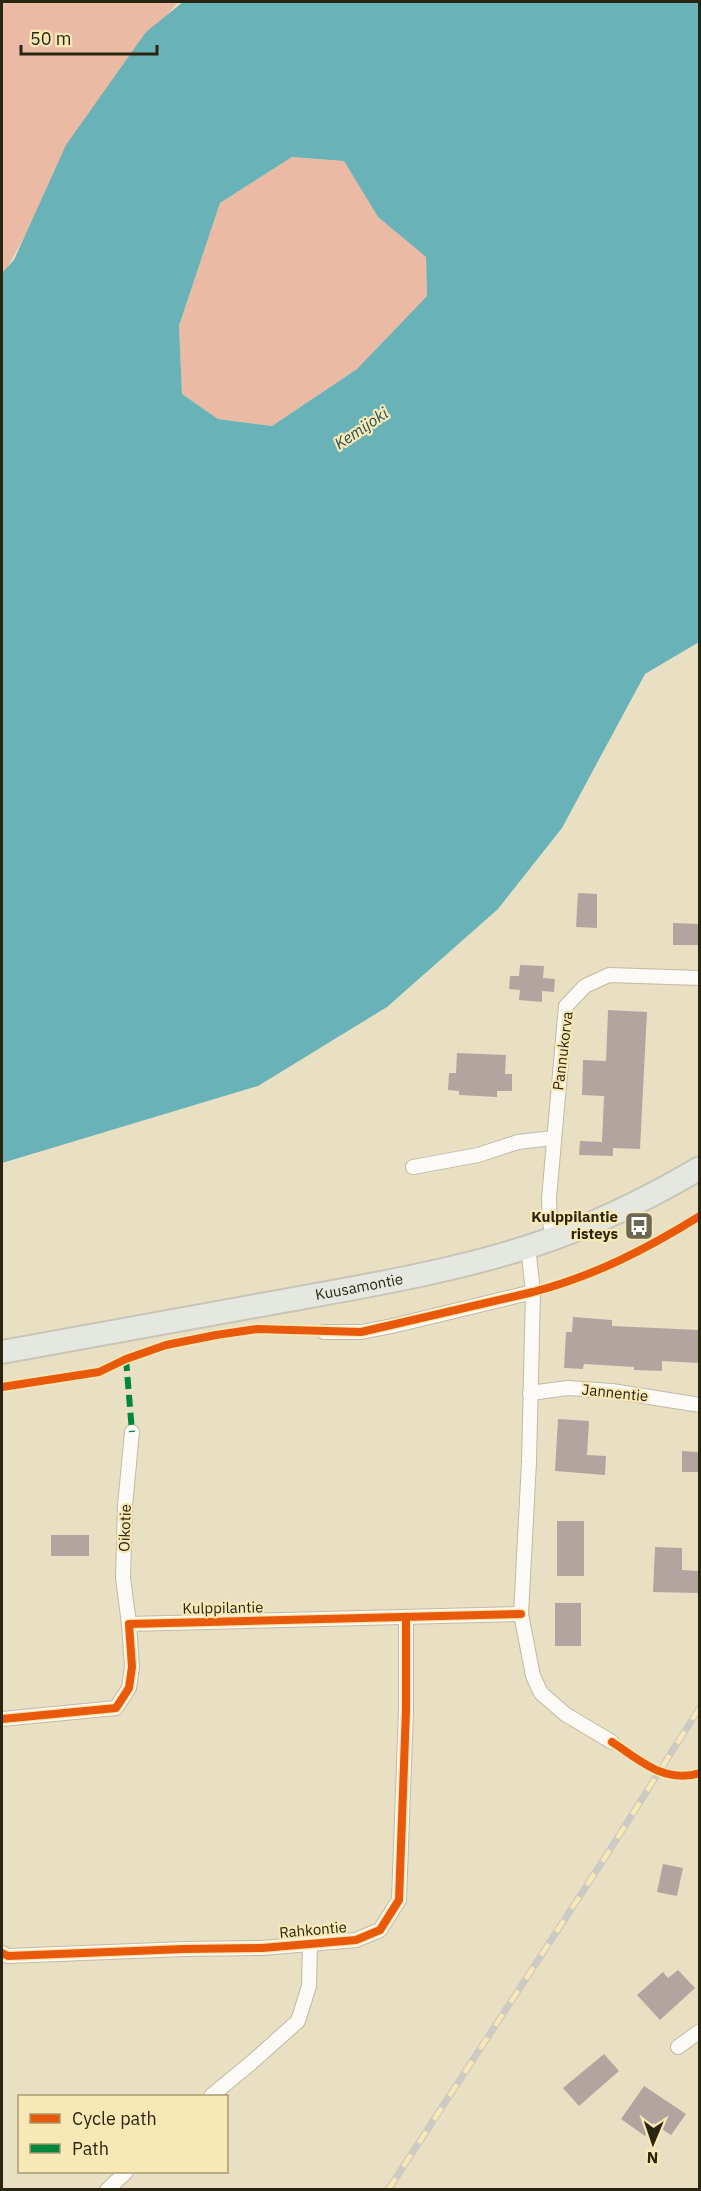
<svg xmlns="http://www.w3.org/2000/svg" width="701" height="2191" font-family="'IBM Plex Sans',sans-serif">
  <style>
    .forest { fill: #eabaa4 }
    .water { fill: #69b2b8; fill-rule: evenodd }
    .building { fill: #b3a4a0 }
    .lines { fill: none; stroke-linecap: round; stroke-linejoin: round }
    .minor-casing { stroke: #c0b9a3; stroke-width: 16 }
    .primary-casing { stroke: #c8c4b6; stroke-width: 26 }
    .minor { stroke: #fcfaf6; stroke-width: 14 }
    .primary { stroke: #e4e8e0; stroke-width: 22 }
    .rail-casing { stroke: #cccac2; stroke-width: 7 }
    .rail { stroke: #f8e8b5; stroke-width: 4.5; stroke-dasharray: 14; stroke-linecap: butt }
    .quiet { stroke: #00873e; stroke-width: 6; stroke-dasharray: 12 6; stroke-linecap: butt }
    .cycleway-casing { stroke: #f8e8b5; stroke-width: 11 }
    .cycleway { stroke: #e8590c; stroke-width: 8 }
    .labels { text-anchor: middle; stroke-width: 4.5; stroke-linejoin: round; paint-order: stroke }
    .street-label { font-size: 15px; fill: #2a2511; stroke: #f8e8b5 }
    .poi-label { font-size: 15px; font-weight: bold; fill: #2a2511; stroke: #f8e8b5; text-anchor: end }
    .water-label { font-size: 16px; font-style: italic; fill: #24515b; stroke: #f8e8b5 }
  </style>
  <rect width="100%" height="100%" fill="#e9e0c4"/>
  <g class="forest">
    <path d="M 2,2 L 178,2 L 113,79 L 2,277 Z"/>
    <path d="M 292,157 L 344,161 L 378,217 L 426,257 L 427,296 L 357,369 L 272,426 L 218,419 L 182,394 L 179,327 L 220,203 Z"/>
  </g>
  <path class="water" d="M 183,2 L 699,2 L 699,642 L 645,674 L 562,828 L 498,909 L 387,1007 L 258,1086 L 2,1163 L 2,273 L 14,260 L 66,145 L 146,32 ZM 292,157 L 344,161 L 378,217 L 426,257 L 427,296 L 357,369 L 272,426 L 218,419 L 182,394 L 179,326 L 220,203 Z"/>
  <g class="building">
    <path d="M 578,893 L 597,894 L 597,928 L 576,927 Z"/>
    <path d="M 673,923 L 699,924 L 699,945 L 673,945 Z"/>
    <path d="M 520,965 L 544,966 L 543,978 L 555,979 L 554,992 L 542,991 L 542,1002 L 519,1000 L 520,990 L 509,989 L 510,976 L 519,976 Z"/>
    <path d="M 608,1010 L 647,1012 L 640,1149 L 613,1148 L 613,1156 L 579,1155 L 580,1141 L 602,1142 L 604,1096 L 582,1095 L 583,1060 L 606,1061 Z"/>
    <path d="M 457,1053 L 506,1055 L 505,1074 L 512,1074 L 512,1091 L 497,1091 L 497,1097 L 459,1095 L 459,1091 L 448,1090 L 449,1073 L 456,1073 Z"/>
    <path d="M 573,1317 L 612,1320 L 612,1326 L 699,1330 L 699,1363 L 662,1361 L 662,1371 L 634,1370 L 634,1367 L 584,1364 L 583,1369 L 564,1368 L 566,1332 L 572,1332 Z"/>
    <path d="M 558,1419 L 589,1421 L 587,1455 L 606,1456 L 605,1475 L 555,1471 Z"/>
    <path d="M 682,1451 L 699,1452 L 699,1472 L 682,1472 Z"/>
    <rect x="557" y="1521" width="27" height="55"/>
    <rect x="51" y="1535" width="38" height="21"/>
    <path d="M 655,1547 L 682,1548 L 682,1570 L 699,1571 L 699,1593 L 653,1592 Z"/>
    <rect x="555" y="1603" width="26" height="43"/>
    <path d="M 663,1864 L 683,1868 L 677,1896 L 657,1892 Z"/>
    <path d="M 678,1970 L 695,1988 L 660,2020 L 637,1995 L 663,1972 L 668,1978 Z"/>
    <path d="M 604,2054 L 619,2071 L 579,2106 L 563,2088 Z"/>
    <path d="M 644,2086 L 686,2114 L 671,2135 L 653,2123 L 645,2136 L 621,2119 Z"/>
  </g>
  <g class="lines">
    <g class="minor-casing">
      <g id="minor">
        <path d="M 413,1167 L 478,1155 L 518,1142 L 553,1138"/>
        <path d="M 553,1238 L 550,1222 L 549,1198 L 566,1006 L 585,986 L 609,975 L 700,978"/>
        <path d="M 528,1247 L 533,1292 L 529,1462 L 521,1614 L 533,1676 L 541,1693 L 565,1714 L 612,1742"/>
        <path d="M 324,1332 L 361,1332 L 392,1326 L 533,1292"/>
        <path d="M 530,1393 L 568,1388 L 612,1391 L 700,1405"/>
        <path d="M 129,1624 L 123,1578 L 125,1506 L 132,1432"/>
        <path d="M 2,1719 L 116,1708 L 129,1688 L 132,1667 L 129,1624 L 521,1614"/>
        <path d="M 2,1953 L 8,1956 L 184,1949 L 262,1948 L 356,1940 L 380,1930 L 399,1900 L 406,1710 L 406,1618"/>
        <path d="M 678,2047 L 700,2031"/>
        <path d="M 211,2096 L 251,2063 L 298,2021 L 309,1986 L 310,1944"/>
        <path d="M 107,2190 L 126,2172"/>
      </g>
    </g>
    <g class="primary-casing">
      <g id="primary">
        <path id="s1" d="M 2,1352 C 95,1335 189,1318 283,1301 C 366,1286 450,1272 531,1246 C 590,1227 646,1200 700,1168"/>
      </g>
    </g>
    <use href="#minor" class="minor"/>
    <use href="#primary" class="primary"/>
    <g class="rail-casing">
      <path id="rail" d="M 388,2190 L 606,1856 L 700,1707"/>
    </g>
    <use href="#rail" class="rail"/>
    <path class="quiet" d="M 126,1359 L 132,1432"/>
    <g class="cycleway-casing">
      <g id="cycleway">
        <path d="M 2,1387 L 99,1372 L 126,1359 L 166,1345 L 216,1335 L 257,1329 L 361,1332 L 533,1292 C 594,1276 647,1249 700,1216"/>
        <path d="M 2,1719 L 116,1708 L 129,1688 L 132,1667 L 129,1624 L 521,1614"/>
        <path d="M 612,1742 C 640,1760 664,1784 700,1773"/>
        <path d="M 2,1953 L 8,1956 L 184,1949 L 262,1948 L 356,1940 L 380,1930 L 399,1900 L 406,1710 L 406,1618"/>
      </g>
    </g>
    <use href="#cycleway" class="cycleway"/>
  </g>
  <defs>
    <g id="bus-square" transform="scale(1.5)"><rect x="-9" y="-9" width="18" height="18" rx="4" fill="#6d6650" stroke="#f8e8b5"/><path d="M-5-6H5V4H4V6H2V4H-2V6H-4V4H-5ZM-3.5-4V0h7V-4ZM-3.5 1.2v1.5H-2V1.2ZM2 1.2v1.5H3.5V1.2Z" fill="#fff"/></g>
  </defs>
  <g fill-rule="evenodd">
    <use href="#bus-square" x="639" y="1226"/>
  </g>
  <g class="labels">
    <g class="street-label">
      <text transform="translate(563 1051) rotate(-83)" y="5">Pannukorva</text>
      <text dy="5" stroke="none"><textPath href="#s1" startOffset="363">Kuusamontie</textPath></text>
      <text transform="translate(615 1393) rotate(6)" y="5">Jannentie</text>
      <text transform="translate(125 1528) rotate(-88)" y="5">Oikotie</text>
      <text transform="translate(223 1608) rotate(-1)" y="5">Kulppilantie</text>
      <text transform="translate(313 1930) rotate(-5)" y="5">Rahkontie</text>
    </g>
    <g class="poi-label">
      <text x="618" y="1222">Kulppilantie<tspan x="618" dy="17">risteys</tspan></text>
    </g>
    <g class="water-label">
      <text transform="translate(361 428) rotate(-34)" y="6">Kemijoki</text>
    </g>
  </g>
  <rect width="701" height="2191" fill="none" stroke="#2a2511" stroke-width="6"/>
  <rect x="18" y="2095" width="210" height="78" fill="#f8e8b5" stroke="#a69a73" stroke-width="1.5"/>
  <rect x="30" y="2114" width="30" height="9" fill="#e8590c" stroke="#a69a73" stroke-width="1.5"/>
  <text x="72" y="2125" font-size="18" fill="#2a2511">Cycle path</text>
  <rect x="30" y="2144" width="30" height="9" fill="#00873e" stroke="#a69a73" stroke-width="1.5"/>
  <text x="72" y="2155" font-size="18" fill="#2a2511">Path</text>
  <g transform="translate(653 2143) rotate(182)" stroke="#f8e8b5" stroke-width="4.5" paint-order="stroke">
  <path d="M0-4.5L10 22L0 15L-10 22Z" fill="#2a2511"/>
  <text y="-9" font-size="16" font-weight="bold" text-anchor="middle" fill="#2a2511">N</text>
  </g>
  <path d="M21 45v9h136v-9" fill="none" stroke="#2a2511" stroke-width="3"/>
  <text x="30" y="45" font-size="18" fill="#2a2511" stroke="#f8e8b5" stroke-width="4.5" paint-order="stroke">50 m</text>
</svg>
